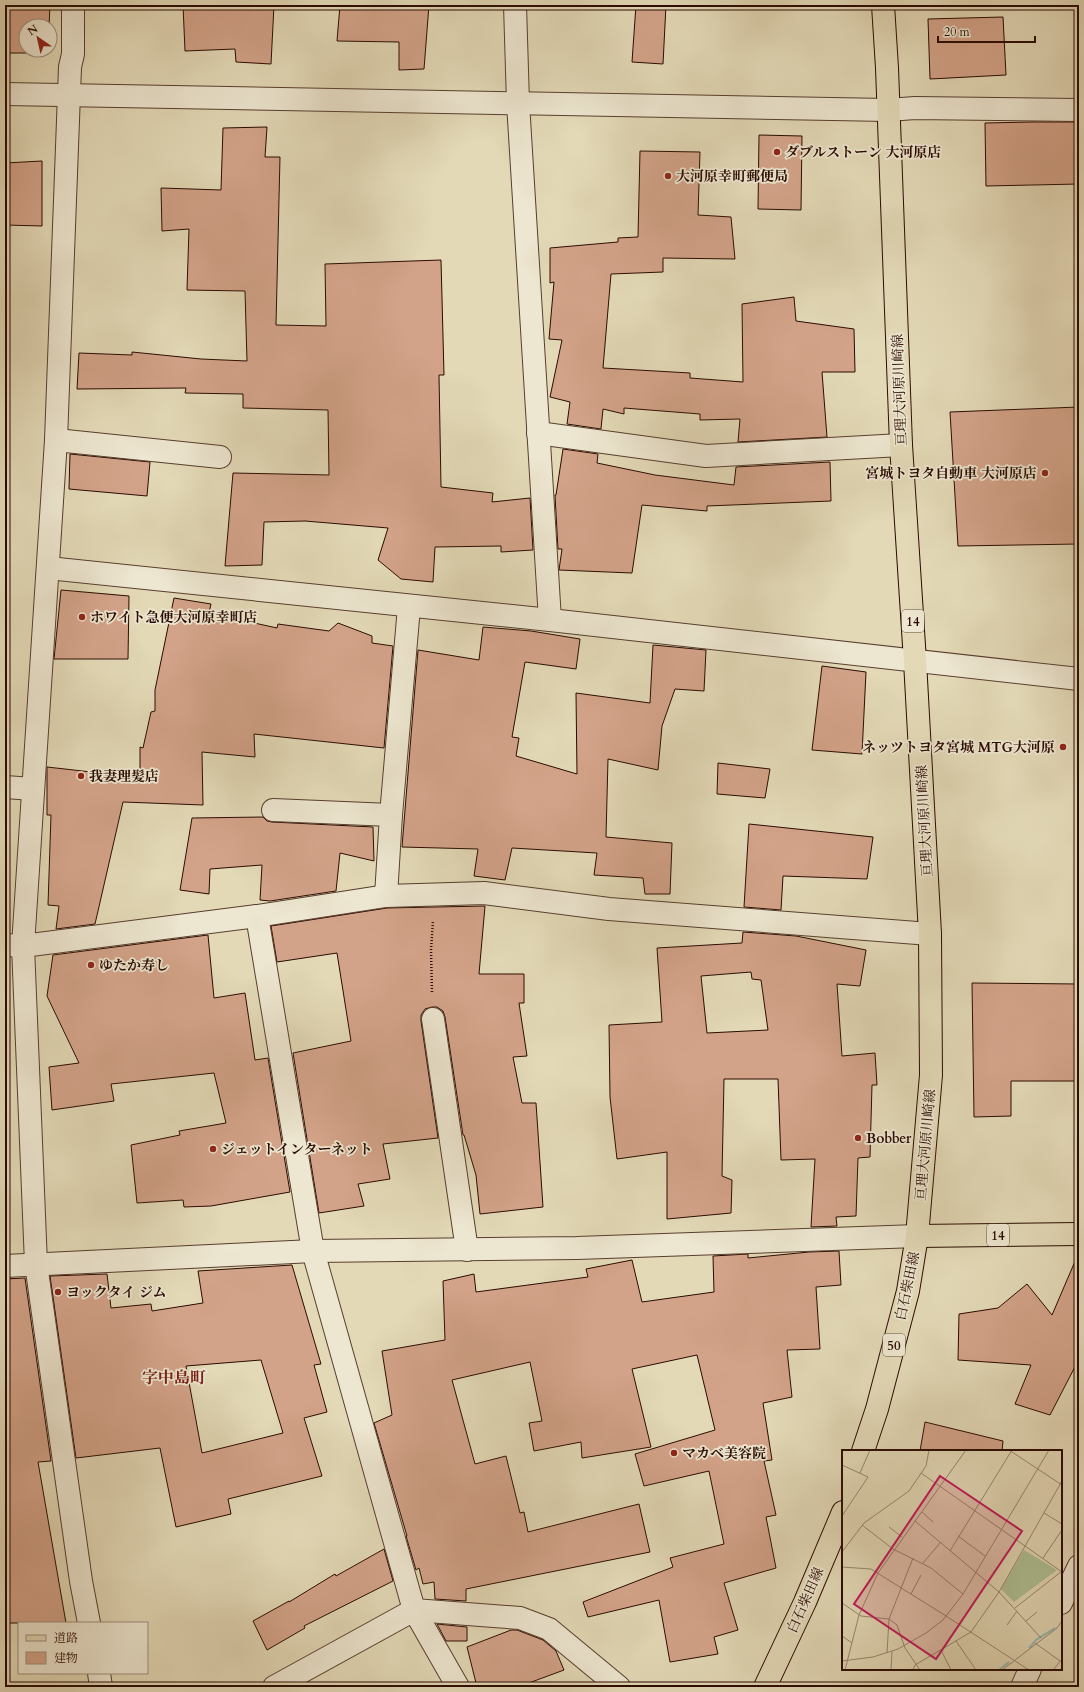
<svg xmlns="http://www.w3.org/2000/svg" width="1084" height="1692" font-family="Cardo,'Noto Serif JP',serif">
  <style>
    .building { fill: #d3a389; stroke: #2a0b01; fill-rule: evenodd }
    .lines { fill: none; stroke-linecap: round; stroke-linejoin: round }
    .minor-casing { stroke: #583e2e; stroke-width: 24 }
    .tertiary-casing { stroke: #583e2e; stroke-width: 24 }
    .primary-casing { stroke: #2a0b01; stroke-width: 24 }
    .path { stroke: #2a0b01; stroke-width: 2.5; stroke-dasharray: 1 2; stroke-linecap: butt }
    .minor { stroke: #ede6d0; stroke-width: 22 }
    .tertiary { stroke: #ede6d0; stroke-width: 22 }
    .primary { stroke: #e3d9b7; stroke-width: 22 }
    .poi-dot { fill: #8f2418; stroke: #ede6d0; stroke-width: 1.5 }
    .labels { text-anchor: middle; stroke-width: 3.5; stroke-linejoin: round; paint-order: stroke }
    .shield { fill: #ede6d0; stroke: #644d3f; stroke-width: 1 }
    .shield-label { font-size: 13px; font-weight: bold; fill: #2a0b01 }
    .poi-label { font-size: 14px; font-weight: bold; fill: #2a0b01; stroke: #ede6d0; text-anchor: start }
    .street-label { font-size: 14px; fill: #2a0b01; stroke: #ede6d0 }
    .quarter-label { font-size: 16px; font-weight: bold; fill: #7a1f14; stroke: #ede6d0 }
    .inset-river { fill: none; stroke: #95bab2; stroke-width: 2 }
    .inset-road { fill: none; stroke: #99876e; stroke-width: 1 }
    .view { fill: #c2185b; fill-opacity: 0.15; stroke: #c2185b; stroke-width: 2 }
    .inset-edge { fill: none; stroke: #2a0b01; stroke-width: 2 }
  </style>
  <rect width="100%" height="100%" fill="#e3d9b7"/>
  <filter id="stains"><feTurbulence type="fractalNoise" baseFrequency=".005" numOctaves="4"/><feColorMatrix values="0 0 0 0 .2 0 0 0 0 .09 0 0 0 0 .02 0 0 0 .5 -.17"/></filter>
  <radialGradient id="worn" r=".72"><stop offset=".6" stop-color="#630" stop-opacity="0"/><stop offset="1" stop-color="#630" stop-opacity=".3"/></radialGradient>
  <g class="building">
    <path d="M 5,5 L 50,5 L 49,26 L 26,26 L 26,50 L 33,50 L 28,53 L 5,53 Z"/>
    <path d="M 183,5 L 274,5 L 271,64 L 236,62 L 235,49 L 185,51 Z"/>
    <path d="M 340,5 L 429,5 L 424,69 L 399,70 L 399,42 L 337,41 Z"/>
    <path d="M 636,5 L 666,5 L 663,64 L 632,62 Z"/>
    <path d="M 1003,17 L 1006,75 L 930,79 L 928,19 Z"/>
    <path d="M 1032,122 L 1078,122 L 1079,184 L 986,186 L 985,123 Z"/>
    <path d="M 267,127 L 265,157 L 280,157 L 276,325 L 326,326 L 325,264 L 441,260 L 444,375 L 439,375 L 441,487 L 493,493 L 492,502 L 530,498 L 533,550 L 501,552 L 501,546 L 435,547 L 433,582 L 401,579 L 378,560 L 388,528 L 305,521 L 264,522 L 262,565 L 225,566 L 233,473 L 329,475 L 328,410 L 243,408 L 243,394 L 185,393 L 186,388 L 77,389 L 79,353 L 132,355 L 132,352 L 201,359 L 247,361 L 245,291 L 187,290 L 189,229 L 162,231 L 161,188 L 221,190 L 223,128 Z"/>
    <path d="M 759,135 L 802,136 L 801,210 L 758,209 Z"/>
    <path d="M 640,151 L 700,152 L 698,215 L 731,217 L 735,259 L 663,258 L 663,272 L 611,274 L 603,368 L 690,373 L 690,378 L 743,382 L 742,304 L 794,297 L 796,321 L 854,329 L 855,372 L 822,372 L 827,437 L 738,442 L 740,419 L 700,420 L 700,414 L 624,408 L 624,414 L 603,409 L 601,429 L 567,424 L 570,402 L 550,397 L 562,340 L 549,339 L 554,282 L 550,283 L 550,248 L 618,242 L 618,238 L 638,237 Z"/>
    <path d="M 42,161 L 42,226 L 5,225 L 5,163 Z"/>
    <path d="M 1079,407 L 1079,544 L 958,546 L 950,412 Z"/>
    <path d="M 563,449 L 598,454 L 597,463 L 655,475 L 734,485 L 736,467 L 830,462 L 831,501 L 707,506 L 707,511 L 642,505 L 632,573 L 559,570 L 562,549 L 558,549 L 555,495 L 556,495 Z"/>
    <path d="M 70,454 L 150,462 L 147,496 L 69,489 Z"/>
    <path d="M 61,590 L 129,596 L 128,659 L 54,659 Z"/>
    <path d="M 174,598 L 211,604 L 209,613 L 277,628 L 278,624 L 329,631 L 338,623 L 372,636 L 372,643 L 393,646 L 384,748 L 254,734 L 255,757 L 202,752 L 203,805 L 123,802 L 95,924 L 56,929 L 59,906 L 48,905 L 51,815 L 47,815 L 47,767 L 118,775 L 119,771 L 140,772 L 140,747 L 143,748 L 151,712 L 155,711 L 155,690 Z"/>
    <path d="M 483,627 L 531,631 L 580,639 L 576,669 L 525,662 L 512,737 L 519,738 L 516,756 L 577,774 L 576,693 L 650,703 L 653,645 L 706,650 L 704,691 L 675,689 L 662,726 L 658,770 L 608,759 L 606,837 L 672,843 L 670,894 L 645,894 L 643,878 L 594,875 L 597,853 L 512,848 L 505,880 L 474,876 L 478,849 L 402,847 L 418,650 L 479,660 Z"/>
    <path d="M 822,666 L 866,672 L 862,754 L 812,750 Z"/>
    <path d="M 718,763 L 770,769 L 765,798 L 717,794 Z"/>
    <path d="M 263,817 L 267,821 L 272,822 L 373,827 L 374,861 L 340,853 L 336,891 L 270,901 L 260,900 L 262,865 L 210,869 L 209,894 L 180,890 L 192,818 Z"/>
    <path d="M 749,824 L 873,837 L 867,879 L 783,876 L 781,910 L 744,907 Z"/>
    <path d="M 485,906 L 479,974 L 524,974 L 524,1003 L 519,1003 L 527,1056 L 513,1057 L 522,1103 L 536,1103 L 543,1207 L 480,1214 L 476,1175 L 464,1135 L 463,1135 L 445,1017 L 443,1011 L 437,1007 L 432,1007 L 425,1009 L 421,1015 L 421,1021 L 438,1138 L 383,1144 L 390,1179 L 358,1184 L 364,1206 L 319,1213 L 293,1053 L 351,1041 L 337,953 L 277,962 L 271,926 L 387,908 Z"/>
    <path d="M 743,932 L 796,936 L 866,950 L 860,986 L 837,984 L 842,1056 L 875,1053 L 877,1085 L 872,1085 L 870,1157 L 858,1158 L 856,1216 L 836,1217 L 837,1226 L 811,1227 L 815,1159 L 781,1160 L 778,1079 L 724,1079 L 722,1176 L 732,1180 L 731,1213 L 667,1219 L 667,1152 L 617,1159 L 610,1097 L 609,1025 L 662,1022 L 657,948 L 742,943 ZM 751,972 L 752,979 L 761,980 L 768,1030 L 707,1033 L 701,976 Z"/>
    <path d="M 208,935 L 214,998 L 245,993 L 255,1060 L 268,1058 L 290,1192 L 211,1206 L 184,1207 L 183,1200 L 137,1203 L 131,1145 L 180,1135 L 179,1131 L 226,1123 L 214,1073 L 111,1084 L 114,1101 L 52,1110 L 49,1067 L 79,1063 L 47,996 L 53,955 Z"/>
    <path d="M 972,983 L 1079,984 L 1079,1081 L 1011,1081 L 1011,1116 L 974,1117 Z"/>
    <path d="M 839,1251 L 841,1285 L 816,1287 L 820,1349 L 787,1350 L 792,1397 L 763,1403 L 772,1460 L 764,1461 L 776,1515 L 766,1517 L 776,1568 L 724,1583 L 738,1630 L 714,1637 L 718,1654 L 670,1662 L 659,1600 L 588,1617 L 583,1602 L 673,1567 L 670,1558 L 724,1544 L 709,1471 L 644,1486 L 635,1454 L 715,1430 L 697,1355 L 632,1369 L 651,1447 L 582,1458 L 581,1442 L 534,1451 L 529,1423 L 542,1421 L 530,1362 L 452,1380 L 475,1464 L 506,1456 L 520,1513 L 524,1512 L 528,1532 L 639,1504 L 650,1552 L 466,1589 L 466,1601 L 435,1599 L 434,1582 L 423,1584 L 419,1568 L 416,1570 L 406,1536 L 407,1536 L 374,1423 L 392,1415 L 382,1351 L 445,1340 L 443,1281 L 474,1274 L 476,1292 L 588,1277 L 586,1269 L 632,1260 L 642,1302 L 714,1292 L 713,1256 L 748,1254 L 748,1258 L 809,1252 Z"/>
    <path d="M 1079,1252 L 1079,1359 L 1050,1415 L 1015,1404 L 1031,1365 L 958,1360 L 959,1314 L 998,1308 L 1027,1284 L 1052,1315 Z"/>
    <path d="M 292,1265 L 321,1364 L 314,1365 L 327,1412 L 304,1418 L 322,1476 L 228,1499 L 231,1514 L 176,1527 L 160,1448 L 76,1458 L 50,1276 L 107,1274 L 111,1308 L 151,1304 L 152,1311 L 203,1303 L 198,1271 ZM 261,1360 L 283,1433 L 202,1453 L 186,1366 Z"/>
    <path d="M 25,1278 L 51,1461 L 38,1462 L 66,1623 L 5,1623 L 5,1279 Z"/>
    <path d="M 925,1422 L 1003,1441 L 1002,1451 L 920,1451 Z"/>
    <path d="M 384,1549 L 393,1581 L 304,1626 L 305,1628 L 267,1650 L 253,1621 L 289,1601 L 289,1602 L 335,1574 L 336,1576 Z"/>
    <path d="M 437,1624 L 467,1627 L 467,1641 L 446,1641 Z"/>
    <path d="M 511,1630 L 517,1630 L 543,1640 L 556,1651 L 564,1670 L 518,1687 L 477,1687 L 467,1647 Z"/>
  </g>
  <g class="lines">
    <g class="minor-casing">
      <g id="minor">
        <path d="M 73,5 L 73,54 L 70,67 L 56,440 L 23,946 L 36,1264 L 81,1581 L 89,1623"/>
        <path d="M 515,5 L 518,103 L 550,620"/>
        <path d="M 888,110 L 915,108 L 1079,110"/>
        <path d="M 538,433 L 706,456 L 901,445"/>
        <path d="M 56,440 L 220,457"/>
        <path d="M 48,568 L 550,620 L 1079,679"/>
        <path d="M 5,787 L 33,789"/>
        <path d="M 273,810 L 391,815"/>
        <path d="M 386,896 L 391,815 L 409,607"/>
        <path d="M 257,916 L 313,1251 L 414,1610 L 458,1687"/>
        <path d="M 5,945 L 23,946 L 257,916 L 386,896 L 484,893 L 609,909 L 930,934"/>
        <path d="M 433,1019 L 467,1250"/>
        <path d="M 5,1266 L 313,1251 L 577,1248 L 917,1236"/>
        <path d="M 1061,1603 L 1079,1566"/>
        <path d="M 99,1673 L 101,1687"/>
        <path d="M 274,1687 L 414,1610 L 520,1618 L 549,1629 L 619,1687"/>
        <path d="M 1022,1687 L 1030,1669"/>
      </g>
    </g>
    <g class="tertiary-casing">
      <path id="tertiary" d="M 5,94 L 888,110"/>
    </g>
    <g class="primary-casing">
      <g id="primary">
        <path d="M 917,1236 L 1079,1234"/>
        <path d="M 863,1451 L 877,1409 L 908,1291 L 917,1236 L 931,1075 L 930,934 L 915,661 L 901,445 L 887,68 L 883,5"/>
        <path d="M 765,1687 L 805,1602 L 843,1512"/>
      </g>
    </g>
    <path class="path" d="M 432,992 L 431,950 L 433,921"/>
    <use href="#minor" class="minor"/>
    <use href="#tertiary" class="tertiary"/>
    <use href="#primary" class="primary"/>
  </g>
  <g class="poi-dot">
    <circle cx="777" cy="152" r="4"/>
    <circle cx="668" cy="176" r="4"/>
    <circle cx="1045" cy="473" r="4"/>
    <circle cx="82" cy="617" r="4"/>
    <circle cx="1063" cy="747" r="4"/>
    <circle cx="81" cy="776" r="4"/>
    <circle cx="91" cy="965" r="4"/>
    <circle cx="858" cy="1138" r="4"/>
    <circle cx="213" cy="1149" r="4"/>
    <circle cx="58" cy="1292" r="4"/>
    <circle cx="674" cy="1453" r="4"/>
  </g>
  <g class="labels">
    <g class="shield">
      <rect x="902" y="610" width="22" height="22" rx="3"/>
      <rect x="987" y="1224" width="22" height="22" rx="3"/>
      <rect x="883" y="1334" width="22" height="22" rx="3"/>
    </g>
    <g class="shield-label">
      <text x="913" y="626">14</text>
      <text x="998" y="1240">14</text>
      <text x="894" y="1350">50</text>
    </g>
    <g class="poi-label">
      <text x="785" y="157">ダブルストーン 大河原店</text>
      <text x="676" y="181">大河原幸町郵便局</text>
      <text x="1037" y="478" text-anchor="end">宮城トヨタ自動車 大河原店</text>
      <text x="90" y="622">ホワイト急便大河原幸町店</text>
      <text x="1055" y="752" text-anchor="end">ネッツトヨタ宮城 MTG大河原</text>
      <text x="89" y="781">我妻理髪店</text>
      <text x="99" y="970">ゆたか寿し</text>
      <text x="866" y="1143">Bobber</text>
      <text x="221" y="1154">ジェットインターネット</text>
      <text x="66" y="1297">ヨックタイ ジム</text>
      <text x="682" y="1458">マカベ美容院</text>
    </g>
    <g class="street-label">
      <text transform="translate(899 390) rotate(-92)" y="5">亘理大河原川崎線</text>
      <text transform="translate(924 821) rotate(-93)" y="5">亘理大河原川崎線</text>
      <text transform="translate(925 1145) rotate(-85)" y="5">亘理大河原川崎線</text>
      <text transform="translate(907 1286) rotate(-78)" y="5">白石柴田線</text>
      <text transform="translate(805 1600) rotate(-66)" y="5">白石柴田線</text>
    </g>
    <g class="quarter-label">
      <text x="174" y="1383">字中島町</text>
    </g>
  </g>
  <g transform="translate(842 1450)">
    <rect width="220" height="220" fill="#e3d9b7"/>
    <path d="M 182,100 L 215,120 L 172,152 L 159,139 Z" fill="#aec093"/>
    <path class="inset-river" d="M 187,198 L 194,190 L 213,178M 157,220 L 167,212"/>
    <path class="inset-road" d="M 167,0 L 220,35M 0,15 L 26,27M 18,23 L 28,0M 79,23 L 220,122M 80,62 L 91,72M 202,63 L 220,74M 0,66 L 26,27M 73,71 L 157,142 L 199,188M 20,75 L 51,99 L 89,118 L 121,144M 47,77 L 60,87M 116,86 L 143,106M 108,101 L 170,0M 0,102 L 22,73 L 67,41 L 84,16 L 87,0M 201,108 L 220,80M 81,113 L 98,93M 0,117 L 29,119 L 104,166M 69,144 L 79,125M 0,153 L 19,166 L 47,169 L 55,175 L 63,198 L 78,220M 173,158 L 220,121M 104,166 L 187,220M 184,171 L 195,162M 165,175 L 175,161M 0,186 L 10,193M 114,191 L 134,220M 193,193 L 218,211M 99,200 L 109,220M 45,203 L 47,169 L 71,108M 0,211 L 31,207 L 56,199 L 84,183 L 101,170 L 121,144 L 207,0M 3,220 L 17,165 L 36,123 L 124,0M 49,220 L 50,201M 71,220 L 73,215 L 129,182 L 157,142 L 220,31M 160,220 L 215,178 L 220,171M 211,220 L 220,209"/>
    <path class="view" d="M 98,26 L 180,81 L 94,209 L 12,154 Z"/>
    <rect width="220" height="220" class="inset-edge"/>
  </g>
  <rect width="1084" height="1692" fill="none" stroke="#e3d9b7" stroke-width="20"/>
  <rect x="6" y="6" width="1072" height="1680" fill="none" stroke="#2a0b01" stroke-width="2"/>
  <rect x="10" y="10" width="1064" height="1672" fill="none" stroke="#2a0b01"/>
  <rect x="18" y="1622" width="130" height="52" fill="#ede6d0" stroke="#9f8e7d"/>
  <rect x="26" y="1635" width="20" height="6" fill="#e3d9b7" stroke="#9f8e7d"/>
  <text x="54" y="1642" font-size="12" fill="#2a0b01">道路</text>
  <rect x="26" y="1652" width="20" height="12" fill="#d3a389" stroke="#9f8e7d"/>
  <text x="54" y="1662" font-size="12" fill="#2a0b01">建物</text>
  <g transform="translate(38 38) rotate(326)"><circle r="19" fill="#ede6d0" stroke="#9f8e7d"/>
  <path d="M0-3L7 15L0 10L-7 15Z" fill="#8f2418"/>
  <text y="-6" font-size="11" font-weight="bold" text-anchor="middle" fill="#2a0b01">N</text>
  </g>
  <path d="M938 36v6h97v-6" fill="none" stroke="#2a0b01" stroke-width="2"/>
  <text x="944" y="36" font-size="12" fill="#2a0b01" stroke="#ede6d0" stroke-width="3" paint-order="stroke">20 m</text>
  <rect width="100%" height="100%" filter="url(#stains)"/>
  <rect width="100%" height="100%" fill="url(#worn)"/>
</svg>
